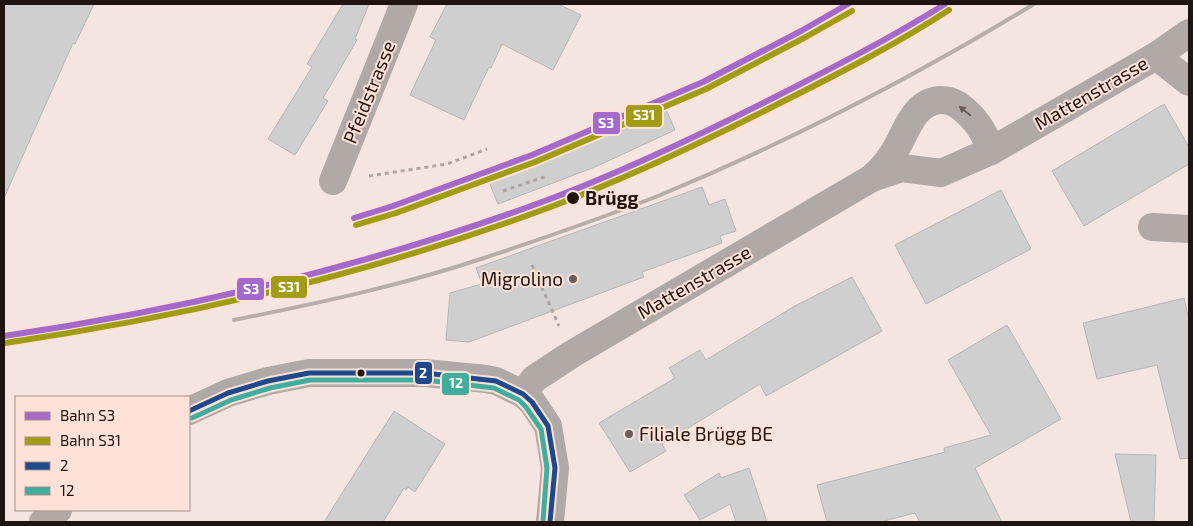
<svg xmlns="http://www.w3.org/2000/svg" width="1193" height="526" font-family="'Exo 2',sans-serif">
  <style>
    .building { fill: #cfcfcf; stroke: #b7b6b6 }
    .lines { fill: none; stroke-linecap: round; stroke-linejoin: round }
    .path { stroke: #aea5a3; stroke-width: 3; stroke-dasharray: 4 4; stroke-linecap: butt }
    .minor { stroke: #b0a9a5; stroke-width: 28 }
    .rail { stroke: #b7ada9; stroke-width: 4 }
    .bus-1-casing { stroke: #fee1d7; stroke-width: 9 }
    .bus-2-casing { stroke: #fee1d7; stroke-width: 9 }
    .bus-1 { stroke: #1e498c; stroke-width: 5 }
    .bus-2 { stroke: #41ae9d; stroke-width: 5 }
    .rail-1-casing { stroke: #fee1d7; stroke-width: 10 }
    .rail-2-casing { stroke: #fee1d7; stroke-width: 10 }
    .rail-1 { stroke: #a369cb; stroke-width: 6 }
    .rail-2 { stroke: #a29c15; stroke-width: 6 }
    .oneway { fill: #685e5a }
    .stop-dot { fill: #201410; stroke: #fee1d7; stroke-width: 2 }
    .poi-dot { fill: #6b5d59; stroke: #fee1d7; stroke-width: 2 }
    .labels { text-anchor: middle; stroke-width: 4; stroke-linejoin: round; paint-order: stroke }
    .street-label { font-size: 19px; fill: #201410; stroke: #fee1d7 }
    .stop-label { font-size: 19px; font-weight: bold; fill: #201410; stroke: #fee1d7; text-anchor: start }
    .poi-label { font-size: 19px; fill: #201410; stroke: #fee1d7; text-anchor: end }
    .line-badge { stroke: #fee1d7; stroke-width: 2 }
    .badge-label { font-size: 14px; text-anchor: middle; font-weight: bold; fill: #fff }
  </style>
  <rect width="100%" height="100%" fill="#f5e5e0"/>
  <g class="building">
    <path d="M 4,4 L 94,4 L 75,44 L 73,43 L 4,198 Z"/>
    <path d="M 343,4 L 369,4 L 355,39 L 357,40 L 323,98 L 328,101 L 295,155 L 268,139 L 312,67 L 307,64 Z"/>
    <path d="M 447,4 L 558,4 L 581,15 L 553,70 L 502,44 L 491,68 L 489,67 L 464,120 L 410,95 L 436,40 L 430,37 Z"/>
    <path d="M 1164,104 L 1189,147 L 1189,164 L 1084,226 L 1052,171 Z"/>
    <path d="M 665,107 L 675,130 L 595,167 L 498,204 L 488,179 L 584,142 Z"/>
    <path d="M 702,187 L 709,205 L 725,199 L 736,231 L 720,236 L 722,243 L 642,272 L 644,277 L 469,342 L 446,340 L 450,293 L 482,284 L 476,268 Z"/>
    <path d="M 1001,190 L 1031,249 L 926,304 L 895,245 Z"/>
    <path d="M 852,277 L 882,331 L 766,396 L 760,384 L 662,444 L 666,451 L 630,472 L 599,423 L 675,378 L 669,368 L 700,350 L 706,360 L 793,307 Z"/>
    <path d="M 1184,298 L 1189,320 L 1189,458 L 1180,459 L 1157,365 L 1097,379 L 1083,323 Z"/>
    <path d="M 1007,325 L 1061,419 L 975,468 L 1002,522 L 920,522 L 915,513 L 880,522 L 827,522 L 817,485 L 945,452 L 944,448 L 991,435 L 948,360 Z"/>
    <path d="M 394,411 L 445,444 L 415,492 L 408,487 L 406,490 L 404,488 L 383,522 L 324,522 Z"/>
    <path d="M 1115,454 L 1156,455 L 1154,522 L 1131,522 Z"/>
    <path d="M 749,468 L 767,522 L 736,522 L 730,504 L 700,520 L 684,495 L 719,473 L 721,478 Z"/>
  </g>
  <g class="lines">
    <g class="path">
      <path d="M 369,176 L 447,164 L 487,149"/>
      <path d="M 503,191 L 547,176"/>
      <path d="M 532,265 L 559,326"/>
    </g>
    <g class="minor">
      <path d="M 1156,56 L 1189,82"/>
      <path d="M 872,178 C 882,169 892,157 898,145 C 908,127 915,102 940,100 C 948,100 951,101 958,105 C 975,117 984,131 991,151"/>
      <path d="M 333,181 L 404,4"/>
      <path d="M 1152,227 L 1189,229"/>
      <path d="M 523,394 L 534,379 L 572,354 L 872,178 L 902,168 L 941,173 L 991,151 L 1156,56 L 1189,33"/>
      <path d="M 189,411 L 228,393 L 268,381 L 309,373 L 425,373 L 486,379 L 496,381 L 523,394 L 532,402 L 548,426 L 555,468 L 550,522"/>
      <path d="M 43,522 L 58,510"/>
    </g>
    <path class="rail" d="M 234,320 C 319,303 404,285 487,257 C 544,238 602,218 658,196 C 788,142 914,77 1034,4"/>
    <g class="bus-1-casing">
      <path id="bus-1" d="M 189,411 L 228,393 L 268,381 L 309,373 L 425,373 L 496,381 L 523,394 L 532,402 L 548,426 L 555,468 L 550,522"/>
    </g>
    <g class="bus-2-casing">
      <path id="bus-2" d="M 192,418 L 231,400 L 270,388 L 310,380 L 425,380 L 494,388 L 519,400 L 526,407 L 541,429 L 547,468 L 543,521"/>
    </g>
    <use href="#bus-1" class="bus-1"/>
    <use href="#bus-2" class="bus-2"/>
    <g class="rail-1-casing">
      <g id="rail-1">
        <path d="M 354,218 L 393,206 L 532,155 L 703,82 L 801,31 L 848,4"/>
        <path d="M 4,336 C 188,309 368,266 542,202 C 623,172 700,135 777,96 C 834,67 891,38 945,4"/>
      </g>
    </g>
    <g class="rail-2-casing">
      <g id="rail-2">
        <path d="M 356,225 L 396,213 L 535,162 L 706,89 L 804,38 L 852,11"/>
        <path d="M 5,343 C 189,316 370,274 545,209 C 626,179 703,142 780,103 C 838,74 895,45 949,10"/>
      </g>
    </g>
    <use href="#rail-1" class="rail-1"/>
    <use href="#rail-2" class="rail-2"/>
  </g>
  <defs><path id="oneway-solid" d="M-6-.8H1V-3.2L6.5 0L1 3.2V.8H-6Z" transform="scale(1.25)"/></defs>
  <use class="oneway" href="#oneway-solid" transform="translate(965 111) rotate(-141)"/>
  <g class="stop-dot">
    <circle cx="573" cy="198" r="7"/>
    <circle cx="361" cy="373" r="4.5"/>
  </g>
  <g class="poi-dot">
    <circle cx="573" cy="279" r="5"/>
    <circle cx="629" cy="434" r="5"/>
  </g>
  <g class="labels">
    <g class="street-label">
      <text transform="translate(369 92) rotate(-68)" y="7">Pfeidstrasse</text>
      <text transform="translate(1091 93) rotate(-30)" y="7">Mattenstrasse</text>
      <text transform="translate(694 282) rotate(-30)" y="7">Mattenstrasse</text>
    </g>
    <g class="stop-label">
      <text x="585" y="205">Brügg</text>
    </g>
    <g class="poi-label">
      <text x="563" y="286">Migrolino</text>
      <text x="639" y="441" text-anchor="start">Filiale Brügg BE</text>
    </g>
  </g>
  <g class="line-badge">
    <rect x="625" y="104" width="38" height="24" rx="5" fill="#a29c15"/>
    <rect x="592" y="111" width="29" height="24" rx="5" fill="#a369cb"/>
    <rect x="270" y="275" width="38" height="24" rx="5" fill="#a29c15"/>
    <rect x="236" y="277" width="29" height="24" rx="5" fill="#a369cb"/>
    <rect x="414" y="361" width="19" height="24" rx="5" fill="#1e498c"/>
    <rect x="441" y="372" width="29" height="24" rx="5" fill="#41ae9d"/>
  </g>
  <g class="badge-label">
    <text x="644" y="120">S31</text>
    <text x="606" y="128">S3</text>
    <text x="289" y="292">S31</text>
    <text x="251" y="294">S3</text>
    <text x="423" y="378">2</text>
    <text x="456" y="388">12</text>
  </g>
  <rect width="1193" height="526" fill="none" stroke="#201410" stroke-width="10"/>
  <rect x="15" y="396" width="175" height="115" fill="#fee1d7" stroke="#a58f87"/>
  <rect x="25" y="412" width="25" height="8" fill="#a369cb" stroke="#a58f87"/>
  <text x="60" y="421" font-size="15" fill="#201410">Bahn S3</text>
  <rect x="25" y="437" width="25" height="8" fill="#a29c15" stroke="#a58f87"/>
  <text x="60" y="446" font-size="15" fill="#201410">Bahn S31</text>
  <rect x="25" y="462" width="25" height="8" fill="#1e498c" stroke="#a58f87"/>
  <text x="60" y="471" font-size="15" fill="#201410">2</text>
  <rect x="25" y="487" width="25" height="8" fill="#41ae9d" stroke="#a58f87"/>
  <text x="60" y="496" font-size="15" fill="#201410">12</text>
</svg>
